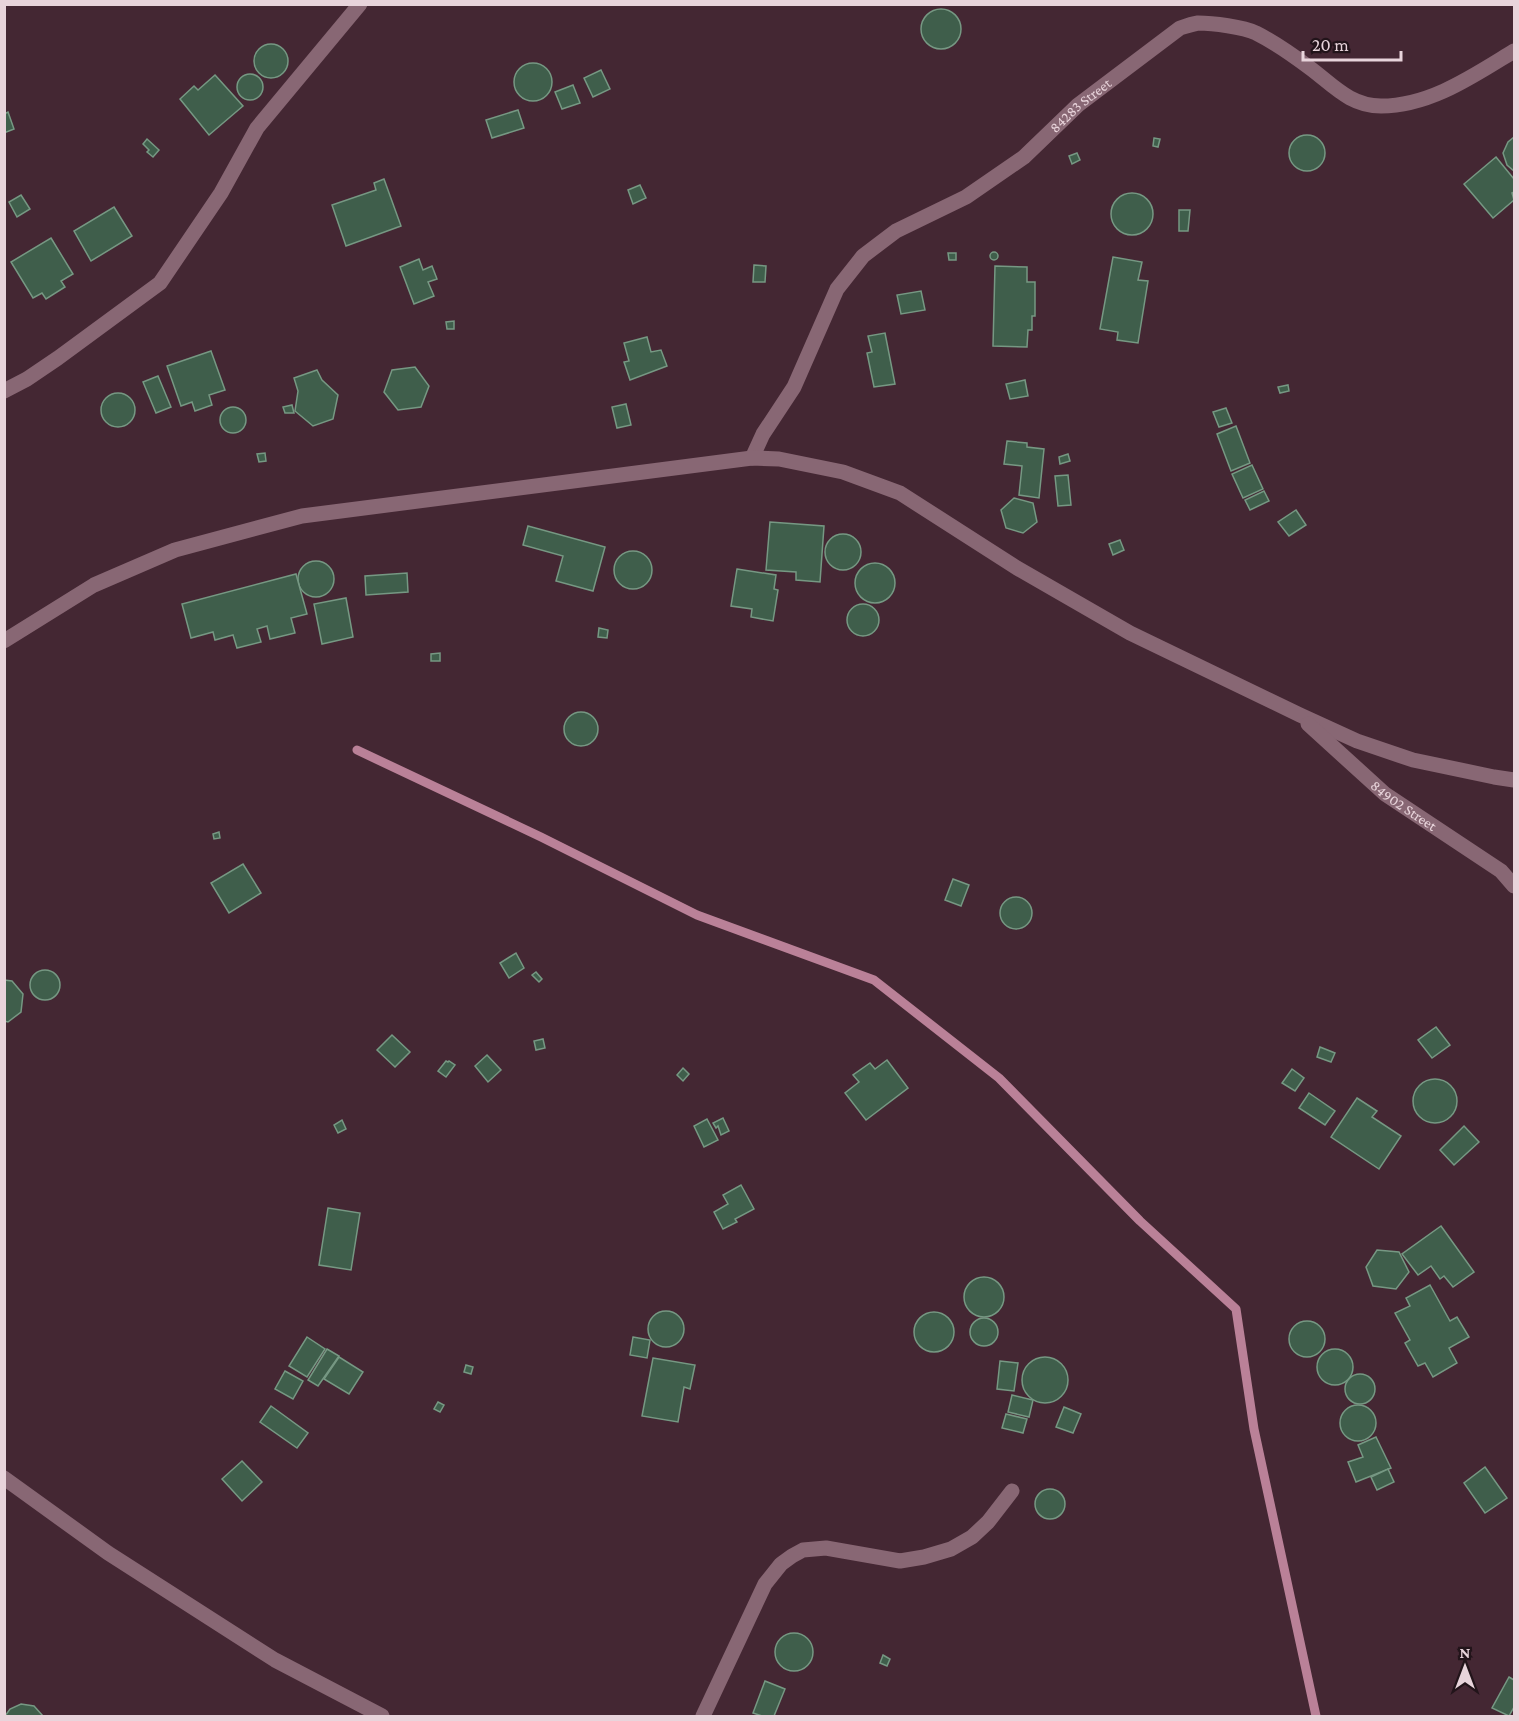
<svg xmlns="http://www.w3.org/2000/svg" width="1519" height="1721" font-family="'Crimson Pro',serif">
  <style>
    .lines { fill: none; stroke-linecap: round; stroke-linejoin: round }
    .stream { stroke: #ba8198; stroke-width: 9 }
    .building { fill: #3f5e4b; stroke: #769883; stroke-width: 1.5 }
    .minor { stroke: #886774; stroke-width: 15 }
    .labels { text-anchor: middle; stroke-width: 5; stroke-linejoin: round; paint-order: stroke }
    .street-label { font-size: 15px; fill: #e8d4db; stroke: #22141a }
  </style>
  <rect width="100%" height="100%" fill="#442733"/>
  <g class="lines">
    <path class="stream" d="M 357,750 L 541,837 L 697,915 L 874,980 L 999,1078 L 1140,1221 L 1236,1309 L 1254,1429 L 1316,1716"/>
  </g>
  <g class="building">
    <circle cx="941" cy="29" r="20"/>
    <circle cx="271" cy="61" r="17"/>
    <circle cx="533" cy="82" r="19"/>
    <path d="M 601,70 L 610,89 L 593,97 L 584,78 Z"/>
    <circle cx="250" cy="87" r="13"/>
    <path d="M 215,75 L 243,106 L 209,135 L 180,99 L 194,86 L 198,90 Z"/>
    <path d="M 573,85 L 580,103 L 562,109 L 555,92 Z"/>
    <path d="M 518,110 L 524,128 L 492,138 L 486,120 Z"/>
    <path d="M 8,112 L 14,129 L 4,133 L 4,114 Z"/>
    <circle cx="1307" cy="153" r="18"/>
    <path d="M 1514,137 L 1514,171 L 1507,165 L 1503,153 L 1508,142 Z"/>
    <path d="M 1154,138 L 1160,139 L 1158,147 L 1153,146 Z"/>
    <path d="M 147,139 L 159,150 L 153,157 L 147,152 L 149,150 L 143,144 Z"/>
    <path d="M 1077,153 L 1080,160 L 1072,164 L 1069,156 Z"/>
    <path d="M 1496,157 L 1514,179 L 1514,192 L 1512,193 L 1514,200 L 1493,218 L 1464,184 Z"/>
    <path d="M 384,179 L 401,226 L 346,246 L 332,205 L 376,190 L 374,183 Z"/>
    <path d="M 640,185 L 646,198 L 633,204 L 628,190 Z"/>
    <circle cx="1132" cy="214" r="21"/>
    <path d="M 21,195 L 30,209 L 17,217 L 9,202 Z"/>
    <path d="M 114,207 L 132,236 L 91,261 L 74,231 Z"/>
    <path d="M 1179,210 L 1190,210 L 1188,231 L 1179,231 Z"/>
    <path d="M 51,238 L 73,274 L 61,281 L 65,287 L 46,299 L 42,293 L 33,298 L 11,262 Z"/>
    <circle cx="994" cy="256" r="4"/>
    <path d="M 948,253 L 956,253 L 956,260 L 949,260 Z"/>
    <path d="M 1113,257 L 1142,262 L 1138,280 L 1148,281 L 1138,343 L 1117,340 L 1118,332 L 1100,329 Z"/>
    <path d="M 419,259 L 423,270 L 432,266 L 437,279 L 428,282 L 434,296 L 414,304 L 400,267 Z"/>
    <path d="M 754,265 L 766,266 L 765,282 L 753,282 Z"/>
    <path d="M 995,266 L 1027,267 L 1027,282 L 1035,282 L 1035,316 L 1032,316 L 1032,330 L 1028,330 L 1027,347 L 993,346 Z"/>
    <path d="M 921,291 L 925,310 L 901,314 L 897,295 Z"/>
    <path d="M 454,321 L 454,329 L 447,329 L 446,322 Z"/>
    <path d="M 885,333 L 895,384 L 874,387 L 867,353 L 872,352 L 868,336 Z"/>
    <path d="M 647,337 L 651,352 L 661,350 L 667,366 L 630,380 L 624,362 L 629,361 L 624,343 Z"/>
    <path d="M 211,351 L 225,390 L 209,395 L 212,405 L 195,411 L 192,402 L 181,406 L 167,366 Z"/>
    <path d="M 415,367 L 429,386 L 421,407 L 398,410 L 384,392 L 392,370 Z"/>
    <path d="M 317,370 L 322,380 L 338,395 L 333,419 L 313,426 L 295,411 L 298,391 L 294,378 Z"/>
    <path d="M 158,376 L 171,407 L 156,413 L 143,382 Z"/>
    <path d="M 1025,380 L 1028,396 L 1010,399 L 1006,384 Z"/>
    <path d="M 1288,385 L 1289,391 L 1280,393 L 1278,387 Z"/>
    <circle cx="118" cy="410" r="17"/>
    <path d="M 626,404 L 631,425 L 617,428 L 612,407 Z"/>
    <path d="M 292,405 L 294,413 L 285,413 L 283,407 Z"/>
    <circle cx="233" cy="420" r="13"/>
    <path d="M 1226,408 L 1232,423 L 1219,427 L 1213,412 Z"/>
    <path d="M 1236,426 L 1250,463 L 1231,471 L 1217,434 Z"/>
    <path d="M 1007,441 L 1027,443 L 1027,447 L 1044,449 L 1039,498 L 1019,495 L 1022,466 L 1004,464 Z"/>
    <path d="M 265,453 L 266,461 L 259,462 L 257,454 Z"/>
    <path d="M 1068,454 L 1070,461 L 1060,464 L 1059,457 Z"/>
    <path d="M 1252,465 L 1263,489 L 1243,498 L 1232,474 Z"/>
    <path d="M 1068,475 L 1071,505 L 1058,506 L 1055,476 Z"/>
    <path d="M 1264,491 L 1269,501 L 1250,510 L 1245,500 Z"/>
    <path d="M 1014,498 L 1033,503 L 1037,522 L 1023,533 L 1006,528 L 1001,510 Z"/>
    <path d="M 1296,510 L 1306,525 L 1289,536 L 1278,522 Z"/>
    <path d="M 770,522 L 824,526 L 820,582 L 796,580 L 796,572 L 766,570 Z"/>
    <path d="M 528,526 L 605,547 L 593,591 L 556,581 L 563,556 L 523,545 Z"/>
    <circle cx="843" cy="552" r="18"/>
    <path d="M 1120,540 L 1124,550 L 1113,555 L 1109,544 Z"/>
    <circle cx="633" cy="570" r="19"/>
    <circle cx="316" cy="579" r="18"/>
    <circle cx="875" cy="583" r="20"/>
    <path d="M 737,569 L 776,575 L 774,589 L 778,590 L 773,621 L 751,617 L 752,609 L 731,606 Z"/>
    <path d="M 407,573 L 408,592 L 366,595 L 365,576 Z"/>
    <path d="M 296,574 L 307,614 L 291,618 L 295,633 L 270,639 L 267,626 L 257,629 L 261,642 L 237,648 L 233,635 L 215,640 L 213,632 L 191,638 L 182,604 Z"/>
    <path d="M 346,598 L 353,637 L 322,644 L 314,604 Z"/>
    <circle cx="863" cy="620" r="16"/>
    <path d="M 599,628 L 608,630 L 607,638 L 598,637 Z"/>
    <path d="M 440,653 L 440,661 L 431,661 L 431,654 Z"/>
    <circle cx="581" cy="729" r="17"/>
    <path d="M 219,832 L 220,838 L 214,839 L 213,834 Z"/>
    <path d="M 243,864 L 261,893 L 229,913 L 211,883 Z"/>
    <path d="M 953,879 L 969,885 L 961,906 L 945,900 Z"/>
    <circle cx="1016" cy="913" r="16"/>
    <path d="M 516,953 L 524,968 L 509,978 L 500,963 Z"/>
    <circle cx="45" cy="985" r="15"/>
    <path d="M 536,972 L 542,979 L 539,982 L 532,975 Z"/>
    <path d="M 4,980 L 12,981 L 23,994 L 21,1012 L 8,1022 L 4,1021 Z"/>
    <path d="M 1436,1027 L 1450,1045 L 1432,1058 L 1418,1040 Z"/>
    <path d="M 392,1035 L 410,1052 L 395,1067 L 377,1050 Z"/>
    <path d="M 543,1039 L 545,1048 L 536,1050 L 534,1041 Z"/>
    <path d="M 1320,1047 L 1335,1053 L 1331,1062 L 1317,1057 Z"/>
    <path d="M 487,1055 L 501,1070 L 488,1082 L 475,1066 Z"/>
    <path d="M 887,1060 L 908,1088 L 866,1120 L 845,1093 L 859,1082 L 853,1075 L 870,1063 L 875,1069 Z"/>
    <path d="M 446,1061 L 448,1062 L 449,1061 L 455,1065 L 446,1077 L 438,1071 Z"/>
    <path d="M 683,1068 L 689,1074 L 683,1081 L 677,1075 Z"/>
    <path d="M 1292,1069 L 1304,1078 L 1295,1091 L 1282,1083 Z"/>
    <circle cx="1435" cy="1101" r="22"/>
    <path d="M 1309,1093 L 1335,1111 L 1325,1125 L 1299,1108 Z"/>
    <path d="M 1357,1098 L 1377,1111 L 1372,1117 L 1401,1136 L 1379,1169 L 1331,1137 Z"/>
    <path d="M 723,1118 L 729,1131 L 721,1135 L 718,1126 L 716,1128 L 713,1123 Z"/>
    <path d="M 707,1119 L 718,1140 L 704,1147 L 694,1126 Z"/>
    <path d="M 342,1120 L 346,1129 L 338,1133 L 334,1125 Z"/>
    <path d="M 1464,1126 L 1479,1142 L 1454,1165 L 1440,1150 Z"/>
    <path d="M 741,1185 L 754,1209 L 735,1219 L 737,1222 L 723,1229 L 714,1212 L 728,1204 L 723,1195 Z"/>
    <path d="M 328,1208 L 360,1213 L 351,1270 L 319,1265 Z"/>
    <path d="M 1441,1226 L 1474,1272 L 1453,1287 L 1444,1276 L 1440,1279 L 1431,1266 L 1418,1275 L 1402,1254 Z"/>
    <path d="M 1377,1250 L 1399,1252 L 1409,1272 L 1396,1289 L 1373,1286 L 1366,1267 Z"/>
    <circle cx="984" cy="1297" r="20"/>
    <path d="M 1430,1285 L 1450,1321 L 1457,1317 L 1469,1337 L 1449,1348 L 1457,1363 L 1433,1377 L 1425,1363 L 1418,1366 L 1405,1343 L 1410,1340 L 1395,1313 L 1410,1306 L 1406,1298 Z"/>
    <circle cx="666" cy="1329" r="18"/>
    <circle cx="934" cy="1332" r="20"/>
    <circle cx="984" cy="1332" r="14"/>
    <circle cx="1307" cy="1339" r="18"/>
    <path d="M 307,1337 L 325,1349 L 307,1377 L 289,1366 Z"/>
    <path d="M 633,1337 L 650,1340 L 647,1358 L 630,1355 Z"/>
    <circle cx="1335" cy="1367" r="18"/>
    <path d="M 327,1349 L 339,1356 L 318,1386 L 308,1380 Z"/>
    <circle cx="1045" cy="1380" r="23"/>
    <path d="M 339,1357 L 363,1372 L 349,1394 L 324,1379 Z"/>
    <path d="M 653,1358 L 695,1365 L 690,1389 L 684,1387 L 678,1422 L 642,1416 Z"/>
    <path d="M 1000,1361 L 1018,1363 L 1014,1391 L 997,1389 Z"/>
    <path d="M 466,1365 L 473,1367 L 471,1374 L 464,1372 Z"/>
    <path d="M 285,1371 L 303,1381 L 293,1399 L 275,1389 Z"/>
    <circle cx="1360" cy="1389" r="15"/>
    <path d="M 1012,1395 L 1033,1400 L 1029,1417 L 1008,1412 Z"/>
    <path d="M 438,1402 L 444,1405 L 440,1412 L 434,1409 Z"/>
    <circle cx="1358" cy="1423" r="18"/>
    <path d="M 271,1406 L 308,1433 L 297,1448 L 260,1422 Z"/>
    <path d="M 1064,1407 L 1081,1414 L 1073,1433 L 1056,1427 Z"/>
    <path d="M 1006,1414 L 1027,1419 L 1023,1433 L 1002,1428 Z"/>
    <path d="M 1376,1437 L 1391,1468 L 1356,1482 L 1348,1462 L 1363,1457 L 1358,1445 Z"/>
    <path d="M 242,1461 L 262,1482 L 242,1501 L 222,1479 Z"/>
    <path d="M 1485,1467 L 1507,1498 L 1485,1513 L 1464,1483 Z"/>
    <path d="M 1388,1469 L 1394,1482 L 1377,1490 L 1371,1477 Z"/>
    <circle cx="1050" cy="1504" r="15"/>
    <circle cx="794" cy="1652" r="19"/>
    <path d="M 883,1655 L 890,1659 L 887,1666 L 880,1663 Z"/>
    <path d="M 1509,1677 L 1514,1680 L 1514,1707 L 1509,1716 L 1492,1708 Z"/>
    <path d="M 765,1681 L 785,1689 L 774,1716 L 762,1716 L 753,1713 Z"/>
    <path d="M 21,1704 L 34,1706 L 43,1716 L 5,1716 L 10,1709 Z"/>
  </g>
  <g class="lines">
    <g class="minor">
      <path d="M 4,391 L 27,379 L 58,358 L 160,283 L 221,193 L 257,128 L 360,4"/>
      <path id="s1" d="M 752,458 L 763,434 L 794,387 L 837,289 L 863,256 L 896,231 L 966,197 L 1024,157 L 1078,105 L 1180,28 C 1186,26 1192,24 1198,23 C 1213,23 1243,27 1256,33 C 1274,42 1294,56 1310,68 C 1333,85 1350,106 1381,106 C 1430,106 1473,76 1514,51"/>
      <path d="M 4,641 L 94,585 L 175,550 L 302,516 L 752,458 L 779,459 L 843,472 L 900,493 L 1017,568 L 1130,633 L 1300,715 L 1357,741 L 1413,760 L 1494,777 L 1514,780"/>
      <path id="s2" d="M 1308,724 L 1385,794 L 1501,871 L 1514,886"/>
      <path d="M 4,1478 L 108,1553 L 275,1660 L 382,1716"/>
      <path d="M 703,1716 L 765,1584 L 781,1564 L 792,1556 L 803,1550 L 826,1548 L 900,1561 L 924,1557 L 951,1549 L 972,1537 L 988,1522 L 1012,1491"/>
    </g>
  </g>
  <g class="labels">
    <g class="street-label">
      <text dy="5" stroke="none"><textPath href="#s1" startOffset="498">84283 Street</textPath></text>
      <text dy="5" stroke="none"><textPath href="#s2" startOffset="126">84902 Street</textPath></text>
    </g>
  </g>
  <rect width="1519" height="1721" fill="none" stroke="#e8d4db" stroke-width="12"/>
  <g transform="translate(1465 1667)" stroke="#22141a" stroke-width="4.5" paint-order="stroke">
  <path d="M0-4.5L10 22L0 15L-10 22Z" fill="#e8d4db"/>
  <text y="-9" font-size="16" font-weight="bold" text-anchor="middle" fill="#e8d4db">N</text>
  </g>
  <path d="M1303 51v9h98v-9" fill="none" stroke="#e8d4db" stroke-width="3"/>
  <text x="1312" y="51" font-size="18" fill="#e8d4db" stroke="#22141a" stroke-width="4.5" paint-order="stroke">20 m</text>
</svg>
